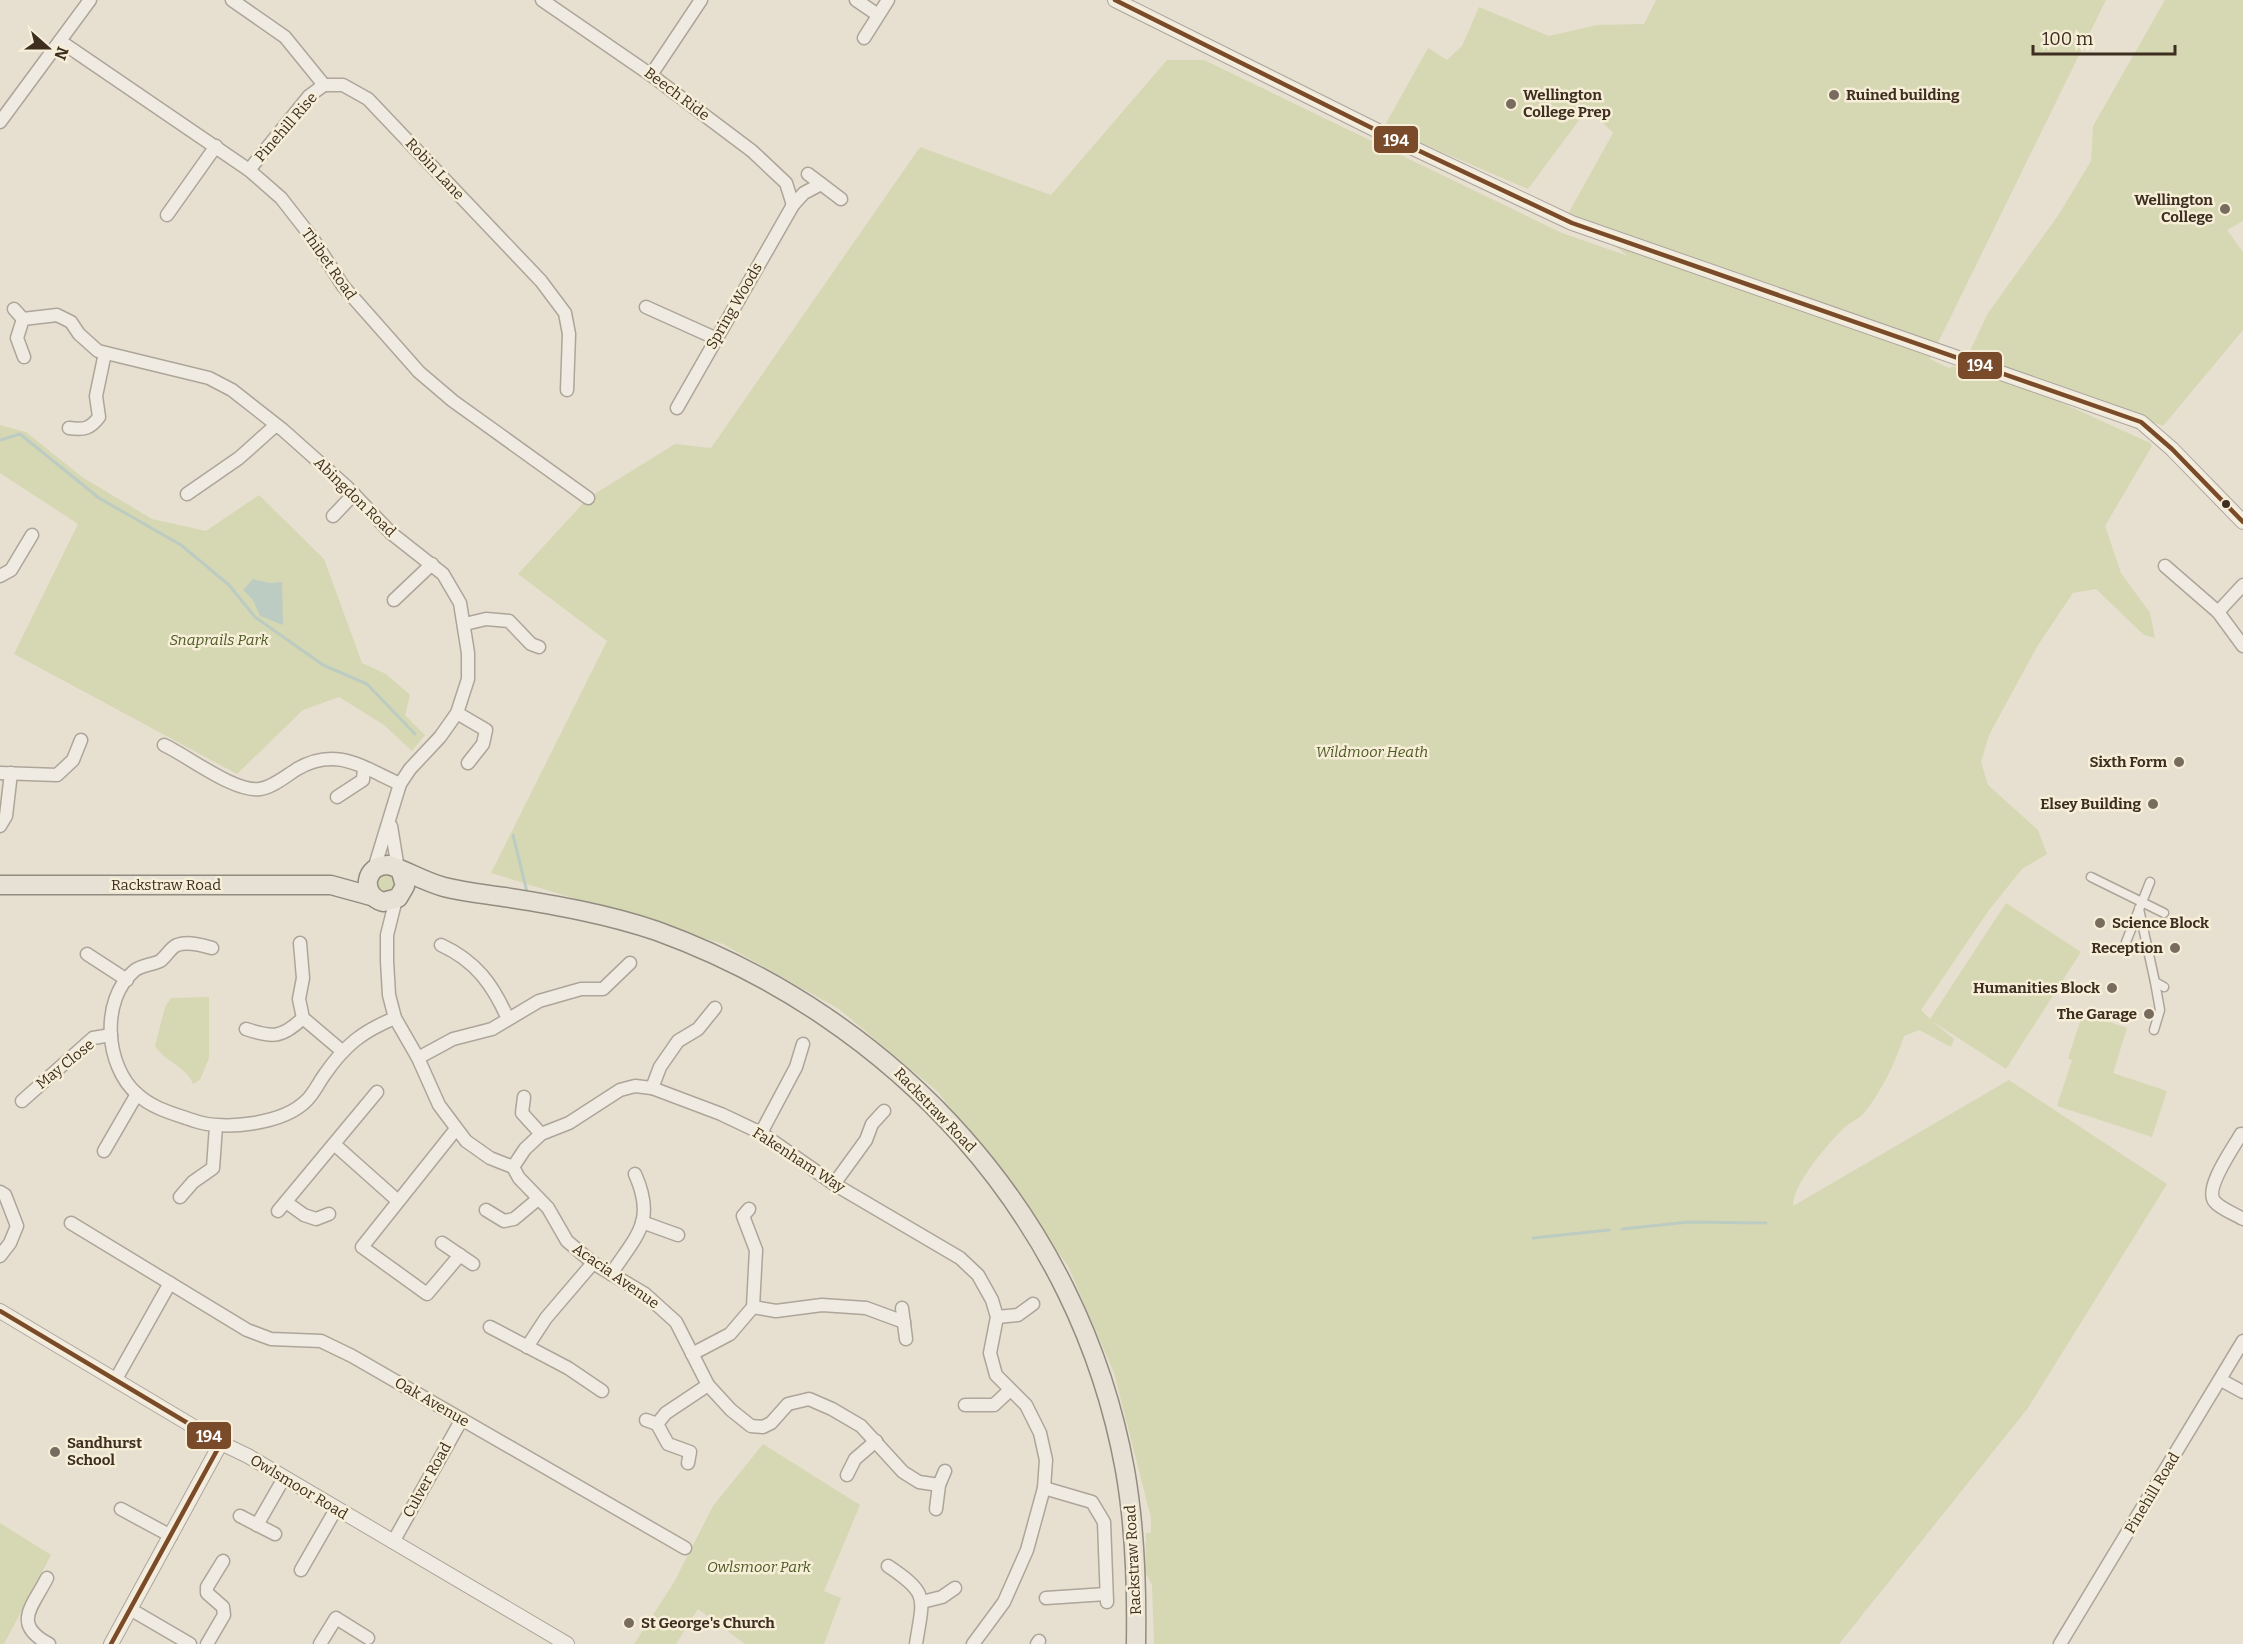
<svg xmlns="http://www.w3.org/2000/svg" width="2243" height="1644" font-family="Bitter,serif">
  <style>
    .green { fill: #d6d7b3 }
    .water { fill: #bcccc2 }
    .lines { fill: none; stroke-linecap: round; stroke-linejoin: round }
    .stream { stroke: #bcccc2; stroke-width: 3 }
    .pedestrian-casing { stroke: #ada599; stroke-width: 11 }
    .minor-casing { stroke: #ada599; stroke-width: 15 }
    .tertiary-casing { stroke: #ada599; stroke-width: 16 }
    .primary-casing { stroke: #928b80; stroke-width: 21 }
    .pedestrian { stroke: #efebe3; stroke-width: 8 }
    .minor { stroke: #efebe3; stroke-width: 12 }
    .tertiary { stroke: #efebe3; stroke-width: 14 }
    .primary { stroke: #e6e1d4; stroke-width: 18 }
    .bus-1-casing { stroke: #f7eed8; stroke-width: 9 }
    .bus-1 { stroke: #7a4b2a; stroke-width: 4.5 }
    .poi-dot { fill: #786c5e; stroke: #f7eed8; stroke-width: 2 }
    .bus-dot { fill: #3d2e20; stroke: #f7eed8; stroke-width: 2 }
    .labels { text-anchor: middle; stroke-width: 5; stroke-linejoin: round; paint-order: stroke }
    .street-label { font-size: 15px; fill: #3d2e20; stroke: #f7eed8 }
    .poi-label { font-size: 15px; font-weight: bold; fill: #3d2e20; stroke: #f7eed8; text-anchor: end }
    .park-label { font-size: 15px; font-style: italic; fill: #4d5a26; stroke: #f7eed8 }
    .line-badge { stroke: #f7eed8; stroke-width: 2 }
    .badge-label { font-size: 16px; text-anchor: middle; font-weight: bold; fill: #fff }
  </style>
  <rect width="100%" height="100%" fill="#e7e0d1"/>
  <g class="green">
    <path d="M 1656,0 L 2106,0 L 1930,359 L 1949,368 L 1953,366 L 1967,373 L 2029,388 L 2150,443 L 2152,446 L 2105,526 L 2121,573 L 2150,613 L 2155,638 L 2144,635 L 2096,589 L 2073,593 L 2038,645 L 1989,735 L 1981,762 L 1988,785 L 2038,830 L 2047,854 L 2022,869 L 1989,910 L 1921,1010 L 1930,1019 L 2006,903 L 2081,952 L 2006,1069 L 1932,1021 L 1954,1039 L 1951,1047 L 1919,1030 L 1904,1036 C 1895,1063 1882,1091 1864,1113 C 1859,1119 1851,1122 1845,1127 C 1829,1142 1792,1185 1793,1206 L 2009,1080 L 2167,1184 L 2028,1408 L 1839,1644 L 1154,1644 L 1152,1585 L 1145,1572 L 1146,1533 L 1151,1533 L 1151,1518 L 1114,1373 L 1068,1266 L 938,1092 L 839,1009 L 723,944 L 491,873 L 607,641 L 518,574 L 588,498 L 675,444 L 711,448 L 920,147 L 1051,195 L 1167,60 L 1204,60 L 1562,233 L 1628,256 L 1569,212 L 1613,133 L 1588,108 L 1528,189 L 1384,127 L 1428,48 L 1447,60 L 1462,46 L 1479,7 L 1549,36 L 1597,25 L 1644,24 Z"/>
    <path d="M 2165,0 L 2243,0 L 2243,221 L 2227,230 L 2243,252 L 2243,330 L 2163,426 L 1968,355 L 1988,313 L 2059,214 L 2091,161 L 2093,126 Z"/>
    <path d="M 0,425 L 26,432 L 82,477 L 152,519 L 206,531 L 259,495 L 324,559 L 362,663 L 386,674 L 410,695 L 405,715 L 425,735 L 412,751 L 384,725 L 339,697 L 303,710 L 237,774 L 14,654 L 78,524 L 0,473 Z"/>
    <path d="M 381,872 L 393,872 L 399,888 L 383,895 L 374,884 Z"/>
    <path d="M 209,997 L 209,1058 L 200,1080 L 193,1084 C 187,1067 164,1061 155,1046 L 165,1007 L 171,998 Z"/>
    <path d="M 2083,1013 L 2127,1028 L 2113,1073 L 2167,1091 L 2152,1137 L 2057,1106 L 2072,1060 L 2068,1058 Z"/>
    <path d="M 763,1444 L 860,1505 L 824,1591 L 841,1598 L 824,1644 L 745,1644 L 698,1609 L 676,1644 L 634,1644 L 673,1584 L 713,1506 Z"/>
    <path d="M 0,1523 L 51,1555 L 4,1644 L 0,1644 Z"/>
  </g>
  <path class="water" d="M 253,579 L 270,583 L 282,582 L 283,625 L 260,616 L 253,600 L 243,590 Z"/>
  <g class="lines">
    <g class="stream">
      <path d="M 0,440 L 20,434 L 99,498 L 181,545 L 229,585 L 255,617 L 323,665 L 367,684 L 415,734"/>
      <path d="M 513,835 L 527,892"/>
      <path d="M 1622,1229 L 1689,1222 L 1766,1223"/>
      <path d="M 1533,1238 L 1609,1230"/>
    </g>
    <g class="pedestrian-casing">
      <g id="pedestrian">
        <path d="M 2091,877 L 2164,913"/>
        <path d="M 2139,909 L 2155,982 L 2164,987"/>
        <path d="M 2126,942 L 2150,882"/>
        <path d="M 2154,1030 L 2160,1010 L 2155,982"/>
      </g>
    </g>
    <g class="minor-casing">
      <g id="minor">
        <path d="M 232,0 L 285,37 L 324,85"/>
        <path d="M 542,0 L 651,75 L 752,151 L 786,183 L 793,205"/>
        <path d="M 856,0 L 878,15"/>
        <path d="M 864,38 L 888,0"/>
        <path d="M 60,41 L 249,170 L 281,198 L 313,239 L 343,286 L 419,372 L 453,401 L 588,498"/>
        <path d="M 651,75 L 701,0"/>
        <path d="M 324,85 L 343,85 L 368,99 L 541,281 L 565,313 L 569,334 L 567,390"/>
        <path d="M 0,122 L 90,0"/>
        <path d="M 249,170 L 309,96 L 324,85"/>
        <path d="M 808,174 L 841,199"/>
        <path d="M 167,215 L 216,146"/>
        <path d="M 646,307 L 715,338"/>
        <path d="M 14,309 L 23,319"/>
        <path d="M 24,357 L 17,338 L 23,319 L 57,315 L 71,322 L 79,334 L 98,351 L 209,378 L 232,390 L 283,430 L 346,486 L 391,533 L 443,574 L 460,603 L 468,653 L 468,679 L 457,713 L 440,737 L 410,769 L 400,784 L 374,869"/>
        <path d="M 677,408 L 793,205 L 804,193 L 821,184"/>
        <path d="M 69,428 C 84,430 90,429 99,417 L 96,396 L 105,353"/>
        <path d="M 187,494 L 239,458 L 276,425"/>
        <path d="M 333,516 L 354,494"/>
        <path d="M 2165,566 L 2218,612 L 2243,646"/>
        <path d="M 0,576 L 11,570 L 32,535"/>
        <path d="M 394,600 L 432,564"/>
        <path d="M 2218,612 L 2243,585"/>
        <path d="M 465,624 L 486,619 L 509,621 L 531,644 L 539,647"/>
        <path d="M 457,713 L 486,730 L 483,744 L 468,763"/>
        <path d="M 164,745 C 188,756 235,793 260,789 C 273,787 286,776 297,769 C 336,746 362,767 400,784"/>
        <path d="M 0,773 L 57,775 L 73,760 L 81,740"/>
        <path d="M 337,797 L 363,780 L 364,768"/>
        <path d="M 0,826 L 6,816 L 11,773"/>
        <path d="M 391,826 L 398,869"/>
        <path d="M 396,899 L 387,935 L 387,961 L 389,995 L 395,1018 L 418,1058 L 439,1105 L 466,1141 L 490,1158 L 513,1167 L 519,1178 L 548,1208 L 567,1241 L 593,1263 L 645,1294 L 676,1322 L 708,1385 L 731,1410 L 751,1426 L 763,1427 L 771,1423 L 788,1404 L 809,1399 L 832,1409 L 861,1426 L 903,1472 L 919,1482 L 939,1485 L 945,1471"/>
        <path d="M 300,943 L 303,978 L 299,999 L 303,1018 L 342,1051"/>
        <path d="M 441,945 C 476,961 493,985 508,1019"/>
        <path d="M 212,948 C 202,945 188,941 177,945 C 170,948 166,957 160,961 C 152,965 141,965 134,971 C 100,1000 105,1066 137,1094 C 153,1109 175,1114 195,1121 C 224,1131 284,1124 307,1100 C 314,1093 319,1082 325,1074 C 345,1045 363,1031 395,1018"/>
        <path d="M 87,954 L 127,980"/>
        <path d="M 246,1029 C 273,1038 282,1038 303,1018"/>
        <path d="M 418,1058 L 453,1039 L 492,1029 L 539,1001 L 581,989 L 603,989 L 630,963"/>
        <path d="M 652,1088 L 660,1067 L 678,1041 L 698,1029 L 715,1008"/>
        <path d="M 524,1097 L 522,1113 L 541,1134"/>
        <path d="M 22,1101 L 93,1038 L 111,1035"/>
        <path d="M 456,1129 L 362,1247 L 427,1294 L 460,1255"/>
        <path d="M 761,1133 L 796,1067 L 803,1044"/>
        <path d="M 2241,1134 C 2234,1147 2203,1189 2215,1202 C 2221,1209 2235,1214 2243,1219"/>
        <path d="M 334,1144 L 398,1201"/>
        <path d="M 104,1151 L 137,1094"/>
        <path d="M 513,1167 L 525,1149 L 541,1134 L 569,1123 L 620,1090 L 635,1086 L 652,1088 L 721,1114 L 761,1133 L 834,1184 L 960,1258 L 978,1275 L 992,1300 L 997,1317 L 990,1353 L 996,1375 L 1026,1405 L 1040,1433 L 1046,1460 L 1044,1488 L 1027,1550 L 1004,1602 L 973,1644"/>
        <path d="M 834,1184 L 866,1140 L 872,1124 L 884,1111"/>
        <path d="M 0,1192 L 5,1195 L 17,1226 L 10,1243 L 0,1256"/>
        <path d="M 180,1197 L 193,1182 L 213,1168 L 216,1126"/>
        <path d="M 286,1202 L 304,1215 L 316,1219 L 329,1214"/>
        <path d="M 486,1210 L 504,1221 L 514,1219 L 538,1199"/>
        <path d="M 278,1211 L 377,1092"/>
        <path d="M 642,1222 L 678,1235"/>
        <path d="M 71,1223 L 247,1330 L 271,1339 L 321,1341 L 352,1356 L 685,1548"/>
        <path d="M 442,1243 L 473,1264"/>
        <path d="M 611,1274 C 637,1235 656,1221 635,1174"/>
        <path d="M 753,1307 L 776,1311 L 822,1305 L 866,1308 L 904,1322"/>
        <path d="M 902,1308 L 906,1339"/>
        <path d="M 997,1317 L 1018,1315 L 1033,1304"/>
        <path d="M 490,1327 L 568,1368 L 602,1391"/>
        <path d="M 527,1347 L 546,1318 L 593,1263"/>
        <path d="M 692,1354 L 730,1334 L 753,1307 L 756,1250 L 743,1216 L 749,1209"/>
        <path d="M 116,1379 L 170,1283"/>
        <path d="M 2221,1380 L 2243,1392"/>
        <path d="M 965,1405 L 994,1405 L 1010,1390"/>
        <path d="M 646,1420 L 657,1424 L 668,1444 L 690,1452 L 688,1463"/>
        <path d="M 657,1424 L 666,1413 L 708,1385"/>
        <path d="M 847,1475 L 855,1459 L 876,1441"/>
        <path d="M 1044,1488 L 1092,1502 L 1104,1522 L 1107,1602"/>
        <path d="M 121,1509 L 171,1536"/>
        <path d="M 936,1509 L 939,1485"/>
        <path d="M 240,1516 L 275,1534"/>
        <path d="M 257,1525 L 284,1478"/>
        <path d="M 393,1542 L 462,1419"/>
        <path d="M 888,1566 C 930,1594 923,1598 916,1644"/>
        <path d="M 301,1570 L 336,1509"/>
        <path d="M 47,1578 C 33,1606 11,1624 49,1644"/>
        <path d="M 1046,1598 L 1106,1594"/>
        <path d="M 922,1602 L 942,1597 L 955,1588"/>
        <path d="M 130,1609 L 190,1644"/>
        <path d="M 207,1644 L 224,1615 L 223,1607 L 207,1593 L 207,1587 L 223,1561"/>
        <path d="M 320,1644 L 336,1618 L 368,1638"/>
        <path d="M 1037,1644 L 1039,1641"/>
        <path d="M 2060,1644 L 2243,1341"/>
      </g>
    </g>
    <g class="tertiary-casing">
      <g id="tertiary">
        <path d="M 1115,0 L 1394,139 L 1572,223 L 2141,422 L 2172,449 L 2243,522"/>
        <path d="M 0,1311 L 221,1443 L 248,1456 L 567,1644"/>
        <path d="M 111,1644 L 221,1443"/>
      </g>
    </g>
    <g class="primary-casing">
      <g id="primary">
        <path d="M 401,872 L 405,886 L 398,898 L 383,902 C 360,895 364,864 389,865 C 407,871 425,882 444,887 C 464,892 484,894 504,897 C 555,905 607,914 657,931 C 896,1018 1079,1216 1125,1470 C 1135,1527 1137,1586 1136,1644"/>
        <path d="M 0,885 L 331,885 L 371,896"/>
      </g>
    </g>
    <use href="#pedestrian" class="pedestrian"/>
    <use href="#minor" class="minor"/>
    <use href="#tertiary" class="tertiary"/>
    <use href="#primary" class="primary"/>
    <g class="bus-1-casing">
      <g id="bus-1">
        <path d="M 1115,0 L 1394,139 L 1572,223 L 2141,422 L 2172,449 L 2243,522"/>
        <path d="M 0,1311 L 221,1443 L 111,1644"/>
      </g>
    </g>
    <use href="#bus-1" class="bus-1"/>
  </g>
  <g class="poi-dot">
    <circle cx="1834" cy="95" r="6"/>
    <circle cx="1511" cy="104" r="6"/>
    <circle cx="2225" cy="209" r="6"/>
    <circle cx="2179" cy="762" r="6"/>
    <circle cx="2153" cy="804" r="6"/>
    <circle cx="2100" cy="923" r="6"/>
    <circle cx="2175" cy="948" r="6"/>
    <circle cx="2112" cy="988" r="6"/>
    <circle cx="2149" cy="1014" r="6"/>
    <circle cx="55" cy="1452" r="6"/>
    <circle cx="629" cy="1623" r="6"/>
  </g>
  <circle class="bus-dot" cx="2226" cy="504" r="5"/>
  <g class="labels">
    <g class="street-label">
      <text transform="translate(677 94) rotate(37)" y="5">Beech Ride</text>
      <text transform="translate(286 127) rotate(-49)" y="5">Pinehill Rise</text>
      <text transform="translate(435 169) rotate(47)" y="5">Robin Lane</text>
      <text transform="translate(329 264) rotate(55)" y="5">Thibet Road</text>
      <text transform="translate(734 306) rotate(-60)" y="5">Spring Woods</text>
      <text transform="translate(355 497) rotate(44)" y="5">Abingdon Road</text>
      <text x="166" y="890">Rackstraw Road</text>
      <text transform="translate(65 1064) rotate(-39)" y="5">May Close</text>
      <text transform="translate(935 1110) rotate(46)" y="5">Rackstraw Road</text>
      <text transform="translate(799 1160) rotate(33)" y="5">Fakenham Way</text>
      <text transform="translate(616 1276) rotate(35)" y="5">Acacia Avenue</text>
      <text transform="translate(432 1402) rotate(30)" y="5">Oak Avenue</text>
      <text transform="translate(427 1480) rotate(-61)" y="5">Culver Road</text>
      <text transform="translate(299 1487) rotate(31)" y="5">Owlsmoor Road</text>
      <text transform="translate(2152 1493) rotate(-59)" y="5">Pinehill Road</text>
      <text transform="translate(1133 1560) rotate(-93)" y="5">Rackstraw Road</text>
    </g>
    <g class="poi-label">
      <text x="1523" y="100" text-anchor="start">Wellington<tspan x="1523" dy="17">College Prep</tspan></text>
      <text x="1846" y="100" text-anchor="start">Ruined building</text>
      <text x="2213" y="205">Wellington<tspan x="2213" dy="17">College</tspan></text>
      <text x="2167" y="767">Sixth Form</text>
      <text x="2141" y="809">Elsey Building</text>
      <text x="2112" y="928" text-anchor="start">Science Block</text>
      <text x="2163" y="953">Reception</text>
      <text x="2100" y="993">Humanities Block</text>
      <text x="2137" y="1019">The Garage</text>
      <text x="67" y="1448" text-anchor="start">Sandhurst<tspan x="67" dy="17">School</tspan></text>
      <text x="641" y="1628" text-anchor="start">St George's Church</text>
    </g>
    <g class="park-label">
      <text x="219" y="645">Snaprails Park</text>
      <text x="1372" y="757">Wildmoor Heath</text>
      <text x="759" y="1572">Owlsmoor Park</text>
    </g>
  </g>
  <g class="line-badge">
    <rect x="1373" y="125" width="46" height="29" rx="6" fill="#7a4b2a"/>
    <rect x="1957" y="351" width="46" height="29" rx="6" fill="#7a4b2a"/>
    <rect x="186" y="1421" width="46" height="29" rx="6" fill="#7a4b2a"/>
  </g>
  <g class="badge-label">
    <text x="1396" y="146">194</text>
    <text x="1980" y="371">194</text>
    <text x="209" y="1442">194</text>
  </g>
  <g transform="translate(48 48) rotate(111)" stroke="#f7eed8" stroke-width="4.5" paint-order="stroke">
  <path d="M0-4.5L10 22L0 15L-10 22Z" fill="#3d2e20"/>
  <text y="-9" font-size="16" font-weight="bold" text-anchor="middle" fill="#3d2e20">N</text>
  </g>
  <path d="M2033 45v9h142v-9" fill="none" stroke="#3d2e20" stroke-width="3"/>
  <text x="2042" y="45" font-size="18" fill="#3d2e20" stroke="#f7eed8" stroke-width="4.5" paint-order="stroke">100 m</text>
</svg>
